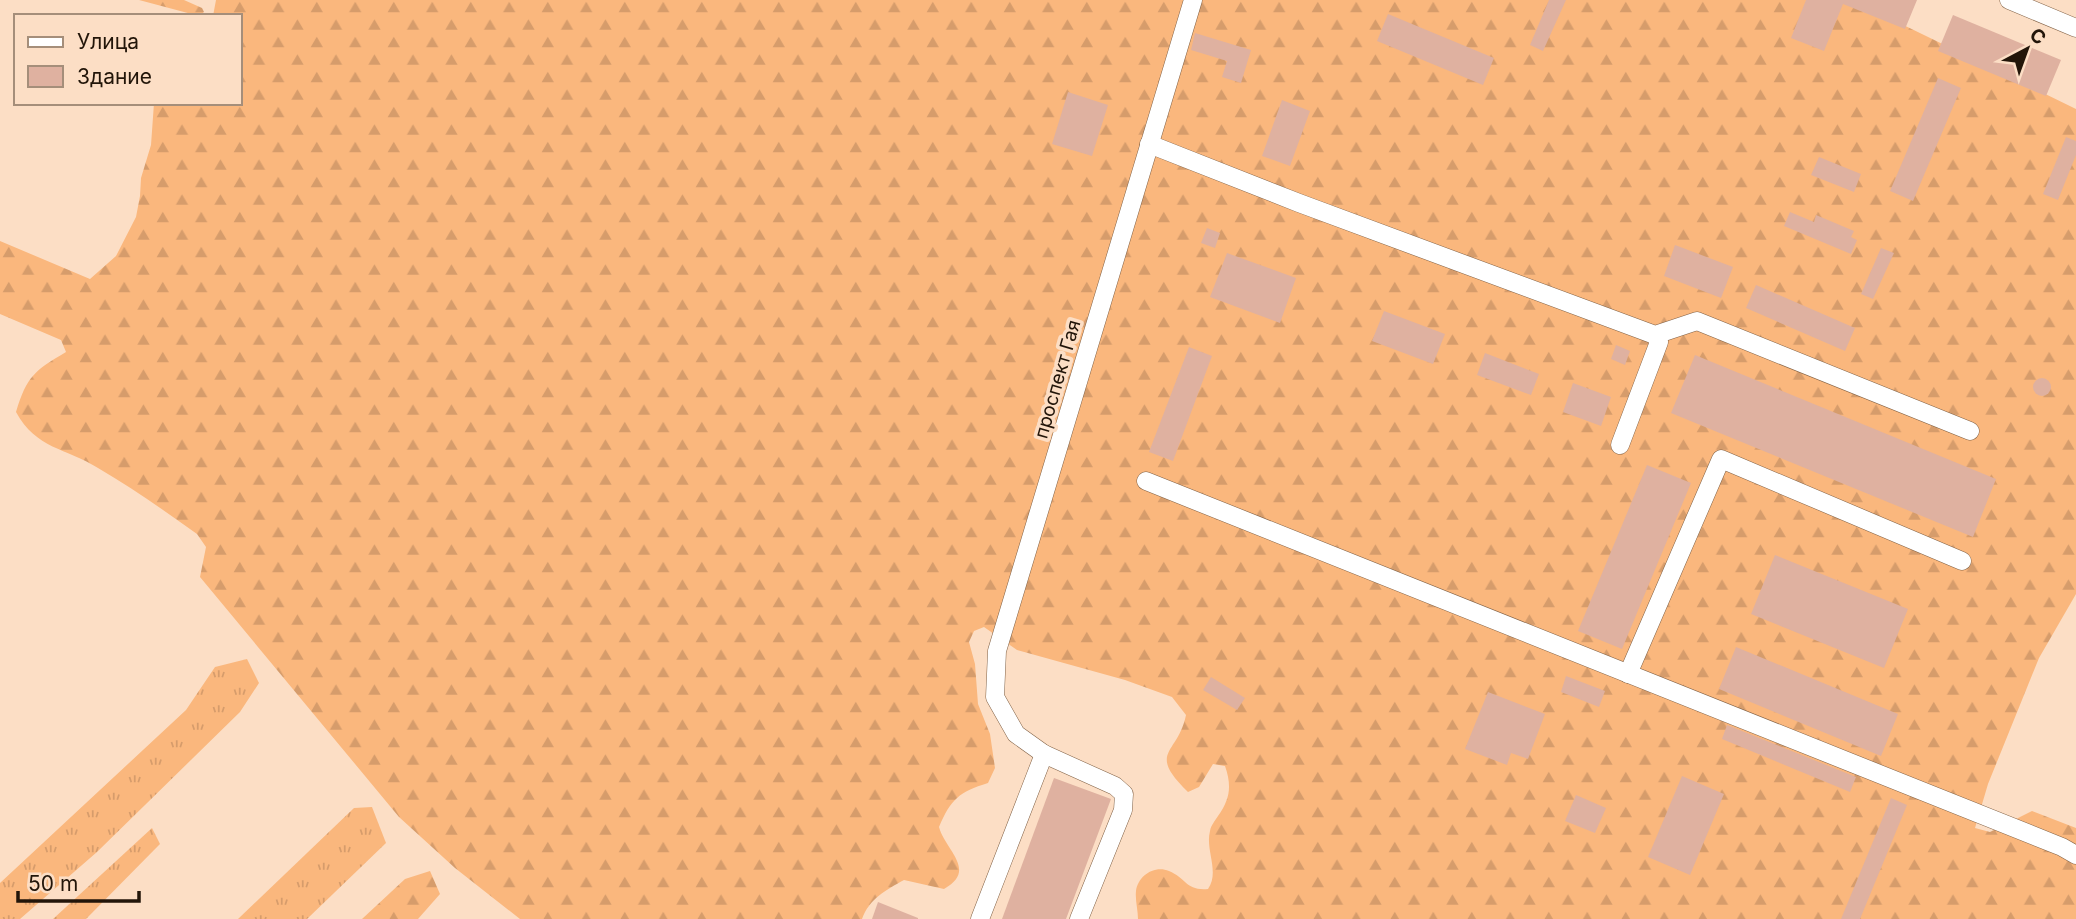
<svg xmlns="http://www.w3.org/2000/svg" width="2076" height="919" font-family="Inter,sans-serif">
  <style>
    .grass { fill: url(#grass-tufts) }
    .forest { fill: url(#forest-firs) }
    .building { fill: #dfb1a0 }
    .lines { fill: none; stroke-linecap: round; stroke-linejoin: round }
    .minor-casing { stroke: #826246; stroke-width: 19 }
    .minor { stroke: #fff; stroke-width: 18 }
    .labels { text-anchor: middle; stroke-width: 7; stroke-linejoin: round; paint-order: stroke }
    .street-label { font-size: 19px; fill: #221509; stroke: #fcdec5 }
  </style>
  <defs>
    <pattern id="grass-tufts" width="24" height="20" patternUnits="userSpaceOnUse" patternTransform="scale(1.75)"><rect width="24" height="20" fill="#fab77d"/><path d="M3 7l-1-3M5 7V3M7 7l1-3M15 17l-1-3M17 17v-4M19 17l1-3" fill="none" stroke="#d69c6b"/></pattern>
    <pattern id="forest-firs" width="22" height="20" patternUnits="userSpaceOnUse" patternTransform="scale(1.75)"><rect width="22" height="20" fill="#fab77d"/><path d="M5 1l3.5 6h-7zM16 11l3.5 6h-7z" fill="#d69c6b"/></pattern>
  </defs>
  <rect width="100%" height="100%" fill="#fcdec5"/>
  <g class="grass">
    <path d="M 247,659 L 259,683 L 240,712 L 97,852 L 20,919 L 0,919 L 0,883 L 186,710 L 215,667 Z"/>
    <path d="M 372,807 L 386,843 L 307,919 L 238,919 L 354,808 Z"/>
    <path d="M 152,828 L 160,844 L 86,919 L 53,919 Z"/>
  </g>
  <g class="forest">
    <path d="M 139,0 L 184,0 L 202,8 L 204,12 L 199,16 Z"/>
    <path d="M 216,0 L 1852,0 L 2076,109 L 2076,594 L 2039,658 L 1988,784 L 1975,828 L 1990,832 L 2032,811 L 2076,828 L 2076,919 L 1138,919 C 1138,910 1135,900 1136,891 C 1138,876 1154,865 1169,871 C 1186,878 1186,891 1208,889 C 1220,872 1205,850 1210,831 C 1211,825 1215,821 1218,816 C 1230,799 1232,786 1225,766 L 1213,764 L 1199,787 L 1188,792 C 1146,751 1178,755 1186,715 L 1172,697 L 1125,680 L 1017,650 L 984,627 L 974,631 L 969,642 L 975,664 L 978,704 L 990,734 L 995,768 L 988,783 C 959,792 951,799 939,827 C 945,850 978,870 944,889 L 904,880 C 886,890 869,899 862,919 L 520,919 L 455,868 L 399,817 L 200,577 L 206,547 L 197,534 C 165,511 132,488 98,468 C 66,448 36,449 16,412 C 27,376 34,371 66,352 L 61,340 L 0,314 L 0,241 L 90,279 L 116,256 L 136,217 L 140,196 L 141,178 L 151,145 L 154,103 L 240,103 L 240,16 L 213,16 Z"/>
    <path d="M 430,871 L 440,894 L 418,919 L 362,919 L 405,879 Z"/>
  </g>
  <g class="building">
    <path d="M 1549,0 L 1566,0 L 1543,51 L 1530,45 Z"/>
    <path d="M 1806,0 L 1917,0 L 1905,29 L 1843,4 L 1824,51 L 1791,38 Z"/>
    <path d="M 1388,14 L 1494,58 L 1483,85 L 1377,41 Z"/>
    <path d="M 1953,15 L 2061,60 L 2046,96 L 1938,51 Z"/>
    <path d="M 1195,33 L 1251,50 L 1241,83 L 1222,77 L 1227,61 L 1191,50 Z"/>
    <path d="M 1938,78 L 1961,88 L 1913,201 L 1890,191 Z"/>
    <path d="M 1068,92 L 1108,105 L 1092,156 L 1052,144 Z"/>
    <path d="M 1282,100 L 1310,111 L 1290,166 L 1262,156 Z"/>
    <path d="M 2066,137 L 2076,141 L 2076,155 L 2058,200 L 2043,194 Z"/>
    <path d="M 1819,157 L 1861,174 L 1854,192 L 1811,175 Z"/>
    <path d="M 1790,212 L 1814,222 L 1816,215 L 1854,231 L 1851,237 L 1857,240 L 1851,254 L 1784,226 Z"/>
    <path d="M 1207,228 L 1220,233 L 1215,248 L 1201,243 Z"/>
    <path d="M 1675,245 L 1733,267 L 1721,298 L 1664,276 Z"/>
    <path d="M 1881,248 L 1894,253 L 1873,299 L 1861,294 Z"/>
    <path d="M 1227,253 L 1296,278 L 1280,323 L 1210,297 Z"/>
    <path d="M 1756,285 L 1855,328 L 1845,351 L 1746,308 Z"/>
    <path d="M 1384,311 L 1445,334 L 1433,364 L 1372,341 Z"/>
    <path d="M 1616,345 L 1630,351 L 1625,365 L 1611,359 Z"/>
    <path d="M 1189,347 L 1212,356 L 1173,461 L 1149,452 Z"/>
    <path d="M 1485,353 L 1539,374 L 1531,395 L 1477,375 Z"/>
    <path d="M 1695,355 L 1996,479 L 1973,537 L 1671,413 Z"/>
    <circle cx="2042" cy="387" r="9"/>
    <path d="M 1573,383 L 1611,397 L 1601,426 L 1563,412 Z"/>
    <path d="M 1647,465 L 1691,483 L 1622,649 L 1578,631 Z"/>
    <path d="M 1775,555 L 1908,609 L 1884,668 L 1751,614 Z"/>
    <path d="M 1736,647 L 1898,714 L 1881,756 L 1719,689 Z"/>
    <path d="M 1566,676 L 1605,691 L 1599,707 L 1561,692 Z"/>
    <path d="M 1211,677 L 1245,698 L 1237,710 L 1203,690 Z"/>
    <path d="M 1488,692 L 1545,714 L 1528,759 L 1511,753 L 1507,765 L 1465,749 Z"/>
    <path d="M 1727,725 L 1856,777 L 1850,792 L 1722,739 Z"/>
    <path d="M 1682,776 L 1724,794 L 1690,875 L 1648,857 Z"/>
    <path d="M 1054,778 L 1111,799 L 1066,919 L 1002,919 Z"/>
    <path d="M 1576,795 L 1606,808 L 1595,833 L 1565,821 Z"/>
    <path d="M 1891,798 L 1907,805 L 1860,919 L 1841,919 Z"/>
    <path d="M 878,902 L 918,918 L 918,919 L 872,919 Z"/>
  </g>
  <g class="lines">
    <g class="minor-casing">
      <g id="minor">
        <path d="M 2009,0 L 2076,28"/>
        <path d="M 1149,144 L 1299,203 L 1655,335 L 1697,321 L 1970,431"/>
        <path d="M 1620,445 L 1659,342 L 1655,335"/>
        <path d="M 1146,481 L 2062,847 L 2076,855"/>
        <path d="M 1628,674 L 1721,459 L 1962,561"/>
        <path d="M 980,919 L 1044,754"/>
        <path d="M 1079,919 L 1123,810 L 1124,794 L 1115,786 L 1044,754 L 1016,734 L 995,697 L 997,651 L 1193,0"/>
      </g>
    </g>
    <use href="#minor" class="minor"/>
  </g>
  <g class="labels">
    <g class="street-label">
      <text transform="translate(1057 379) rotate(-74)" y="7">проспект Гая</text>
    </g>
  </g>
  <rect x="14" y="14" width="228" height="91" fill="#fcdec5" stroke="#a58e7a" stroke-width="2"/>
  <rect x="28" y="37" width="35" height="10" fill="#ffffff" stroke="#a58e7a" stroke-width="2"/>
  <text x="77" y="49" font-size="21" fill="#221509">Улица</text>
  <rect x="28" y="66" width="35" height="21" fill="#dfb1a0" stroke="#a58e7a" stroke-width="2"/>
  <text x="77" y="84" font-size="21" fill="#221509">Здание</text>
  <g transform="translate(2027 49) rotate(41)" stroke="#fcdec5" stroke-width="5" paint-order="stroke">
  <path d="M0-5L12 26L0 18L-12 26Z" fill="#221509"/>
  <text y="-10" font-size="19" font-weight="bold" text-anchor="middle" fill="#221509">С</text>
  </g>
  <path d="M18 891v10h121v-10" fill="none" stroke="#221509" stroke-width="3.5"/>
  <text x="28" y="891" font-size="21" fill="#221509" stroke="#fcdec5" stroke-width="5" paint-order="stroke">50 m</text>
</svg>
